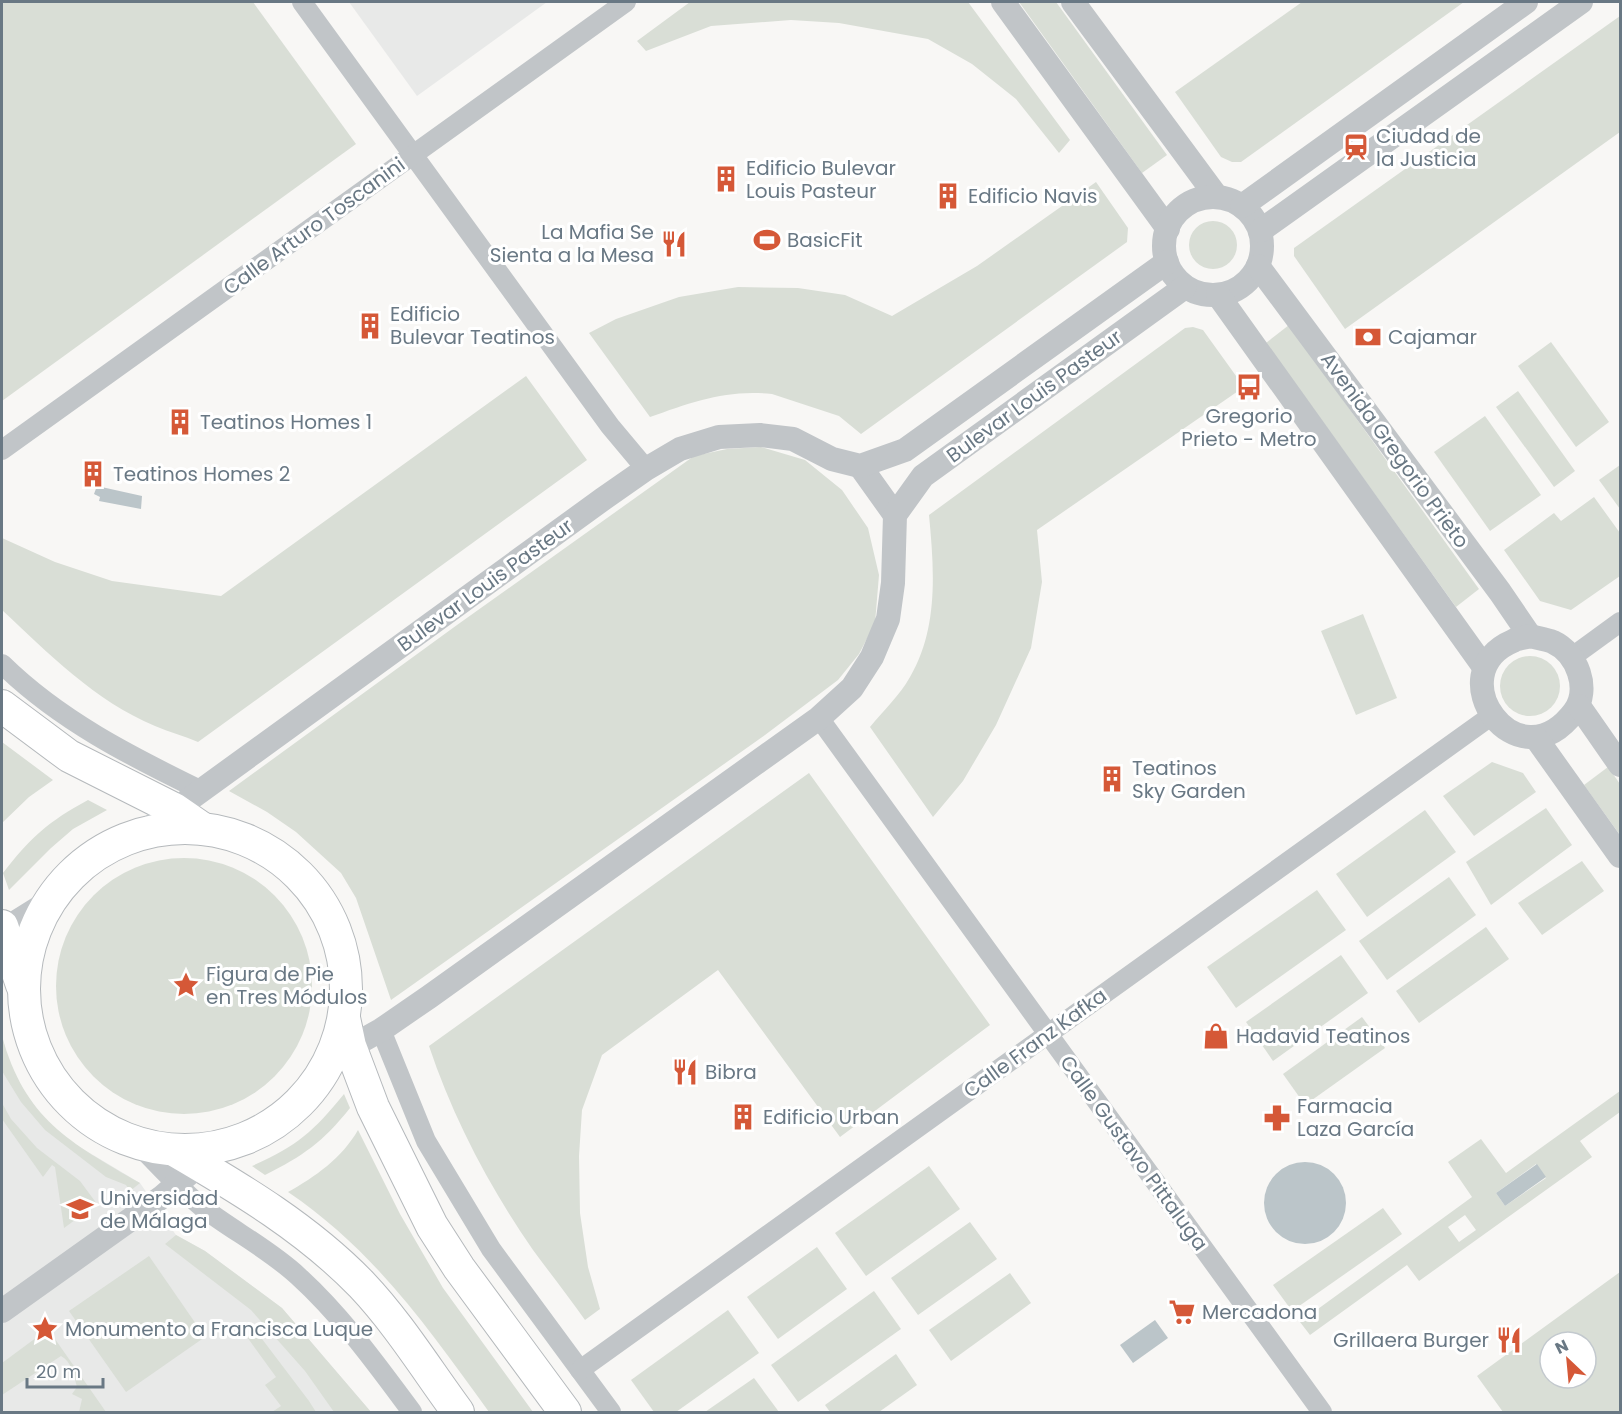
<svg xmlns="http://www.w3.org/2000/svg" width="1622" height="1414" font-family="Poppins,sans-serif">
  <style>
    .built { fill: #e8e9e8 }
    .green { fill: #d9ded6; fill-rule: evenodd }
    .water { fill: #bbc5c9 }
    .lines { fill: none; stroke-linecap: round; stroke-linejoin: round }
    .primary-casing { stroke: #b5b9bc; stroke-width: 34 }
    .minor { stroke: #c1c5c8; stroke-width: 20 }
    .tertiary { stroke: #c1c5c8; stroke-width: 24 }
    .primary { stroke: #fff; stroke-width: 32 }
    .labels { text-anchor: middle; stroke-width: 6; stroke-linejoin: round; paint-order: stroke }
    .poi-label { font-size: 20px; fill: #697884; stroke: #fff; text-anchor: start }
    .street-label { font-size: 20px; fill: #697884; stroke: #fff }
  </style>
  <rect width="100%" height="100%" fill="#f8f7f5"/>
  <g class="built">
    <path d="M 349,2 L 547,2 L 417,96 Z"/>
    <path d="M 2,1036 L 9,1063 L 24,1091 L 43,1118 L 68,1140 L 140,1183 L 176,1235 L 205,1251 L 282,1308 L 371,1412 L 2,1412 Z"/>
  </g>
  <g class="green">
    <path d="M 2,2 L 253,2 L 356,144 L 2,401 Z"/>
    <path d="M 690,2 L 968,2 L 1070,140 L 1059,153 L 1016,99 L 972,64 L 928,39 L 839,23 L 791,20 L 711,26 L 646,51 L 637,41 Z"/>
    <path d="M 1019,2 L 1056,2 L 1167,155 L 1142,173 Z"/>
    <path d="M 1302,2 L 1464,2 L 1241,162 L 1232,162 L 1221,157 L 1175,92 Z"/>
    <path d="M 1620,16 L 1620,132 L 1345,329 L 1294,256 L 1294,248 Z"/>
    <path d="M 1096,182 L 1128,228 L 1127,242 L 861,434 L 839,416 L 772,394 C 727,389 692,402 650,417 L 589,333 L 616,319 L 679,297 L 738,287 L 798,288 L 845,295 L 892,316 L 977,266 Z"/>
    <circle cx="1213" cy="245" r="24"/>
    <path d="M 1289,325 L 1479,589 L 1456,607 L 1266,343 Z"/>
    <path d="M 1193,327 L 1203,330 L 1244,387 L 1037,530 L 1042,582 L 1031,648 L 996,725 L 963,781 L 933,817 L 870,727 C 883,711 900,695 910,677 C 939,628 934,568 929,515 L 1185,328 Z"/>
    <path d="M 1551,342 L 1609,422 L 1576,447 L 1518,366 Z"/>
    <path d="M 526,376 L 587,460 L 198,742 C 184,736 169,732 155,726 C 95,701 48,653 2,610 L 2,538 L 55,562 L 112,581 L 221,596 Z"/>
    <path d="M 1518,391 L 1575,471 L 1554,487 L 1496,407 Z"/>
    <path d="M 1485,416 L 1541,495 L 1490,531 L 1434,452 Z"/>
    <path d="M 761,447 L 805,460 L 842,490 L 868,528 L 879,575 L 875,623 L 859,654 L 838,680 L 765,735 L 391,1000 L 356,898 L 341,873 L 296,832 L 267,812 L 229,791 L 457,625 L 694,456 L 727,449 Z"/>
    <path d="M 1620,465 L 1620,509 L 1599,480 Z"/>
    <path d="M 1594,497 L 1620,533 L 1620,576 L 1571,610 L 1540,601 L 1504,550 L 1554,513 L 1561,521 Z"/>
    <path d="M 1363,614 L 1397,698 L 1356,715 L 1321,631 Z"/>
    <circle cx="1530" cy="686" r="30"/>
    <path d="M 2,742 L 53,780 L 29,797 L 2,823 Z"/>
    <path d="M 1492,762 L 1523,773 L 1536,792 L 1474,836 L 1443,796 Z"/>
    <path d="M 1608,767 L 1620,784 L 1620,835 L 1584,785 Z"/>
    <path d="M 809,773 L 990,1025 L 840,1137 L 718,970 L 602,1055 L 582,1110 L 579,1156 L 580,1213 L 588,1267 L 600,1309 L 585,1320 C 568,1296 550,1273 533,1250 C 490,1188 453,1118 429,1046 Z"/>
    <path d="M 88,800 L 107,810 L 73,829 L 51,848 L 9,890 L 3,873 C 30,838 49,821 88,800 Z"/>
    <path d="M 1546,808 L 1572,845 L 1491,905 L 1466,862 Z"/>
    <path d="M 1425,810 L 1456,852 L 1367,917 L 1336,874 Z"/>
    <circle cx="184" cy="986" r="128"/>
    <path d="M 1582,861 L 1604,891 L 1542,935 L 1518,903 Z"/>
    <path d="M 1449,877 L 1476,915 L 1387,980 L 1359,941 Z"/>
    <path d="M 1317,890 L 1346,930 L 1236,1008 L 1207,967 Z"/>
    <path d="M 1486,927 L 1509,959 L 1419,1023 L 1396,991 Z"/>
    <path d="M 1341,955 L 1368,993 L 1273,1061 L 1246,1022 Z"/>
    <path d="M 1362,1017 L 1385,1048 L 1305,1105 L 1283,1074 Z"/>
    <path d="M 2,1036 C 25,1119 69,1142 140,1183 L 130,1191 L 126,1185 L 106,1177 L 45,1130 L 21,1102 L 2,1071 Z"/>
    <path d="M 1620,1091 L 1620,1112 L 1580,1141 L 1592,1157 L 1419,1281 L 1407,1265 L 1310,1335 L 1300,1322 L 1472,1197 L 1448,1162 L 1481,1139 L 1506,1173 ZM 1536,1164 L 1546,1178 L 1505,1206 L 1496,1193 ZM 1465,1215 L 1476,1230 L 1459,1242 L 1448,1227 Z"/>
    <path d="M 344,1094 L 350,1108 C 323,1142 303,1156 265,1175 L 252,1166 C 297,1146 313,1132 344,1094 Z"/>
    <path d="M 2,1103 L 11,1119 L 37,1148 L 80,1181 L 97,1204 L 64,1228 L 55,1167 L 52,1165 L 43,1177 L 2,1119 Z"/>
    <path d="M 358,1130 L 400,1214 L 443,1288 L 533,1412 L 489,1412 C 428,1328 375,1251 288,1192 C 315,1177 342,1158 358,1130 Z"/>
    <path d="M 929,1166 L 960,1209 L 866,1276 L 835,1233 Z"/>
    <path d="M 1383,1208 L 1402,1234 L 1292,1311 L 1273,1285 Z"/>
    <path d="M 970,1222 L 997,1259 L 918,1315 L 891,1278 Z"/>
    <path d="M 176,1235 L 205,1251 L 282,1308 L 371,1412 L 334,1412 L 305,1371 L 251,1310 L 165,1244 Z"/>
    <path d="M 817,1247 L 847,1289 L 778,1339 L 747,1297 Z"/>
    <path d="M 149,1256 L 205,1337 L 126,1392 L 69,1311 Z"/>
    <path d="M 1620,1272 L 1620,1412 L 1503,1412 L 1477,1376 ZM 1550,1342 L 1586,1342 L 1586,1378 L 1550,1378 Z"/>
    <path d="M 1010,1273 L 1031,1303 L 951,1361 L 929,1330 Z"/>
    <path d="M 874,1291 L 901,1329 L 798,1402 L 771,1365 Z"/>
    <path d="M 728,1310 L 759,1353 L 676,1412 L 654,1412 L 631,1380 Z"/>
    <path d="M 48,1329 L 106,1412 L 79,1412 L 82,1399 L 72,1394 L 77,1387 C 74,1376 72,1362 61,1356 L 2,1395 L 2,1363 Z"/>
    <path d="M 256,1331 L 309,1401 L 316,1412 L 272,1412 L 281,1406 L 265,1385 L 276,1377 L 247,1337 Z"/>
    <path d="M 896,1354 L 917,1385 L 879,1412 L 830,1412 L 825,1405 Z"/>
    <path d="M 754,1378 L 779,1412 L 705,1412 Z"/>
  </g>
  <g class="water">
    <path d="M 97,486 L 142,496 L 141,509 L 99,501 L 100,497 L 94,494 Z"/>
    <circle cx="1305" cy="1203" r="41"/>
    <path d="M 1537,1164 L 1546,1177 L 1505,1206 L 1496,1193 Z"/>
    <path d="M 1155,1320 L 1168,1338 L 1133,1363 L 1120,1345 Z"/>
  </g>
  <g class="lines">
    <g class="primary-casing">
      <g id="primary">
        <path d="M 2,706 L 69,756 L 174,809 L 203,829"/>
        <circle cx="185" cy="989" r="161"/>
        <path d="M 2,926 L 22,985"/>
        <path d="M 344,1018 L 350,1046 L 373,1107 L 432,1226 L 459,1268 L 565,1412"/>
        <path d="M 174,1150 C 241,1189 308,1229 362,1285 C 398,1323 427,1370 458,1412"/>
      </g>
    </g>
    <g class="minor">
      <path d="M 302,2 L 610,426 L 646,469"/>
      <path d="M 2,450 L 626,2"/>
      <path d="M 1572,657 L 1620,622"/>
      <path d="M 2,664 C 59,720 130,756 202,791"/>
      <path d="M 819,718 L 1322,1412"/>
      <path d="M 381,1030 L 426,1141 L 491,1249 L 611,1412"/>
      <path d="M 137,1143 C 158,1165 179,1188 202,1207 C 233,1231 269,1249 298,1276 C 342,1316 377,1365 412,1412"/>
      <path d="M 580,1370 L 1491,716"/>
    </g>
    <g class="tertiary">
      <path d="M 1003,2 L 1168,229"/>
      <path d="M 1073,2 L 1217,197"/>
      <circle cx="1213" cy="246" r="49"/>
      <path d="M 1242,206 L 1526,2"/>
      <path d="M 1260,231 L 1581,2"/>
      <path d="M 1258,266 L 1500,592 L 1530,636"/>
      <path d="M 1218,295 L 1484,667"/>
      <path d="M 860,466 L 895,515"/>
      <path d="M 1530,636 C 1537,638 1546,639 1553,642 C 1577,653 1591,689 1574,712 C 1517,787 1437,673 1513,641 C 1518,638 1525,638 1530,636 Z"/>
      <path d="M 1579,706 L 1620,765"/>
      <path d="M 1536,738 L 1620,856"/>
      <path d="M 140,835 L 603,499 L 646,469 L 680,449 L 719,437 L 760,435 L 793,439 L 832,459 L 860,466 L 905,450 L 1167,262"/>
      <path d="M 2,931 L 50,901"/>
      <path d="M 331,1058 L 381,1030 L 429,997 L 819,718 L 852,688 L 872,657 L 888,619 L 893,583 L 895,515 L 923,476 L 1185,287"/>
      <path d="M 2,1311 L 162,1197 L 199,1165 L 212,1148"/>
    </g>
    <use href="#primary" class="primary"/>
  </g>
  <defs>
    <g id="station-bare" transform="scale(2.07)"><path d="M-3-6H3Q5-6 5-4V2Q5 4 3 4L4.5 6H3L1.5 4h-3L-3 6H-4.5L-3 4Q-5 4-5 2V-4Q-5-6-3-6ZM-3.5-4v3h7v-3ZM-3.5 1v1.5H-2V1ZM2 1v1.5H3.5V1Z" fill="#d55837" stroke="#fff" stroke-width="2.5" paint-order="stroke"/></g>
    <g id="building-bare" transform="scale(2.07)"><path d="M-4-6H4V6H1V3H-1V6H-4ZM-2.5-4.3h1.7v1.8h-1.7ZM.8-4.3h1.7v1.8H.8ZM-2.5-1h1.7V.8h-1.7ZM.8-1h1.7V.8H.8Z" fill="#d55837" stroke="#fff" stroke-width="2.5" paint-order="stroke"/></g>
    <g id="stadium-bare" transform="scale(2.07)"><path d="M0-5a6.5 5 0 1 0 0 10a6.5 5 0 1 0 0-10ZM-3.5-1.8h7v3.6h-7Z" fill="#d55837" stroke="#fff" stroke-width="2.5" paint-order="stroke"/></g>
    <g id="restaurant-bare" transform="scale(2.07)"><path d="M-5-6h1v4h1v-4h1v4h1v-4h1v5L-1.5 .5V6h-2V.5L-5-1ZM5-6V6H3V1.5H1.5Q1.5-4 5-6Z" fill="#d55837" stroke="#fff" stroke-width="2.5" paint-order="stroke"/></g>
    <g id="bank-bare" transform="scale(2.07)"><path d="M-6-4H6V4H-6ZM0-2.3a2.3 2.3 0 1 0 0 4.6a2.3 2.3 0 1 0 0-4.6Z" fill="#d55837" stroke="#fff" stroke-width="2.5" paint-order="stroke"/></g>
    <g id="bus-bare" transform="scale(2.07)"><path d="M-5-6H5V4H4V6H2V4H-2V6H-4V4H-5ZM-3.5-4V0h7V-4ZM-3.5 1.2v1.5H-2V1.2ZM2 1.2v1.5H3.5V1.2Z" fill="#d55837" stroke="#fff" stroke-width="2.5" paint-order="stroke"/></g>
    <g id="sight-bare" transform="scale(2.07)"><path d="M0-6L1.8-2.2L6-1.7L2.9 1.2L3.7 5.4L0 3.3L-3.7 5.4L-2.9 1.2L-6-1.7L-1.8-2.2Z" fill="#d55837" stroke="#fff" stroke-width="2.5" paint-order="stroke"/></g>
    <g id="shop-bare" transform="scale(2.07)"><path d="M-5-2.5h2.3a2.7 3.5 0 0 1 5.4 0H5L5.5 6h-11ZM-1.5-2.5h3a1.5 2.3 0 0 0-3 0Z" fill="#d55837" stroke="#fff" stroke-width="2.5" paint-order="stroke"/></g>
    <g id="pharmacy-bare" transform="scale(2.07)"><path d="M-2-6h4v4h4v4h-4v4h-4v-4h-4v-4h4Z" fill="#d55837" stroke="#fff" stroke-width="2.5" paint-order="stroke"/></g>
    <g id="university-bare" transform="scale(2.07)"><path d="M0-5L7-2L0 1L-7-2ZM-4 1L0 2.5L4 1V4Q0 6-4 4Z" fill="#d55837" stroke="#fff" stroke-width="2.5" paint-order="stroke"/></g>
    <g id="supermarket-bare" transform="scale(2.07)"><path d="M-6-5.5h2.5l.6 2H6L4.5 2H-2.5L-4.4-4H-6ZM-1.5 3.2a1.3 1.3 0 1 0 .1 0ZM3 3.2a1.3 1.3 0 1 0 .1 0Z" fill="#d55837" stroke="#fff" stroke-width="2.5" paint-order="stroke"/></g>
  </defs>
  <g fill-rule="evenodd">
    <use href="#station-bare" x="1356" y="147"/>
    <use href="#building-bare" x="726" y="179"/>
    <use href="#building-bare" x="948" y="196"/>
    <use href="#stadium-bare" x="767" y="240"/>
    <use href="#restaurant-bare" x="674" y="244"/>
    <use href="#building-bare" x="370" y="326"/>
    <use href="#bank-bare" x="1368" y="337"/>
    <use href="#bus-bare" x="1249" y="387"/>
    <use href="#building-bare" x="180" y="422"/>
    <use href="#building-bare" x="93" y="474"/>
    <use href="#building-bare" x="1112" y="779"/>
    <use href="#sight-bare" x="186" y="985"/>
    <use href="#shop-bare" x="1216" y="1036"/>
    <use href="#restaurant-bare" x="685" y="1072"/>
    <use href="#building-bare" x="743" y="1117"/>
    <use href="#pharmacy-bare" x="1277" y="1118"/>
    <use href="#university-bare" x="80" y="1209"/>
    <use href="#supermarket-bare" x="1182" y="1312"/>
    <use href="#sight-bare" x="45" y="1329"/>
    <use href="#restaurant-bare" x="1509" y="1340"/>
  </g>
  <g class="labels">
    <g class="poi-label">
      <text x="1376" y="143">Ciudad de<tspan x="1376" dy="23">la Justicia</tspan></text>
      <text x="746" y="175">Edificio Bulevar<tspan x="746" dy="23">Louis Pasteur</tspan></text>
      <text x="968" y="203">Edificio Navis</text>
      <text x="654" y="239" text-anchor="end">La Mafia Se<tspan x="654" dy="23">Sienta a la Mesa</tspan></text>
      <text x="787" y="247">BasicFit</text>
      <text x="390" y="321">Edificio<tspan x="390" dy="23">Bulevar Teatinos</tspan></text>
      <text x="1388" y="344">Cajamar</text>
      <text x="1249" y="423" text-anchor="middle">Gregorio<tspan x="1249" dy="23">Prieto - Metro</tspan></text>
      <text x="200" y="429">Teatinos Homes 1</text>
      <text x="113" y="481">Teatinos Homes 2</text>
      <text x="1132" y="775">Teatinos<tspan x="1132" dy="23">Sky Garden</tspan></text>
      <text x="206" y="981">Figura de Pie<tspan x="206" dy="23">en Tres Módulos</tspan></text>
      <text x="1236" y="1043">Hadavid Teatinos</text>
      <text x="705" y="1079">Bibra</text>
      <text x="1297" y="1113">Farmacia<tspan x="1297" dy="23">Laza García</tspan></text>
      <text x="763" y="1124">Edificio Urban</text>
      <text x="100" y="1205">Universidad<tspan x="100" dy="23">de Málaga</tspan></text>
      <text x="1202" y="1319">Mercadona</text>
      <text x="65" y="1336">Monumento a Francisca Luque</text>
      <text x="1489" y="1347" text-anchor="end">Grillaera Burger</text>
    </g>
    <g class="street-label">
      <text transform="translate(314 226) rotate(-36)" y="7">Calle Arturo Toscanini</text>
      <text transform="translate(1034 396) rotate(-36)" y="7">Bulevar Louis Pasteur</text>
      <text transform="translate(1395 450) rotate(54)" y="7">Avenida Gregorio Prieto</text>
      <text transform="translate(485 585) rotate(-36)" y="7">Bulevar Louis Pasteur</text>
      <text transform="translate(1035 1043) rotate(-36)" y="7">Calle Franz Kafka</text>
      <text transform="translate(1134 1153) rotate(54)" y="7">Calle Gustavo Pittaluga</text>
    </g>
  </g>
  <rect width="1622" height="1414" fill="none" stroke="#697884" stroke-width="6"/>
  <g transform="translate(1568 1360) rotate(334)"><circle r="28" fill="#ffffff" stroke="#c3c9ce" stroke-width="1.5"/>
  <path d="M0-4.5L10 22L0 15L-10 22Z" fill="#d55837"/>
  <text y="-9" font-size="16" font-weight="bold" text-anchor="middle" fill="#697884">N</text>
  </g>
  <path d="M27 1378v9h76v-9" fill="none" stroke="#697884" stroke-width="3"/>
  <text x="36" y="1378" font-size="18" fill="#697884" stroke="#ffffff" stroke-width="4.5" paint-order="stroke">20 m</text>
</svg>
